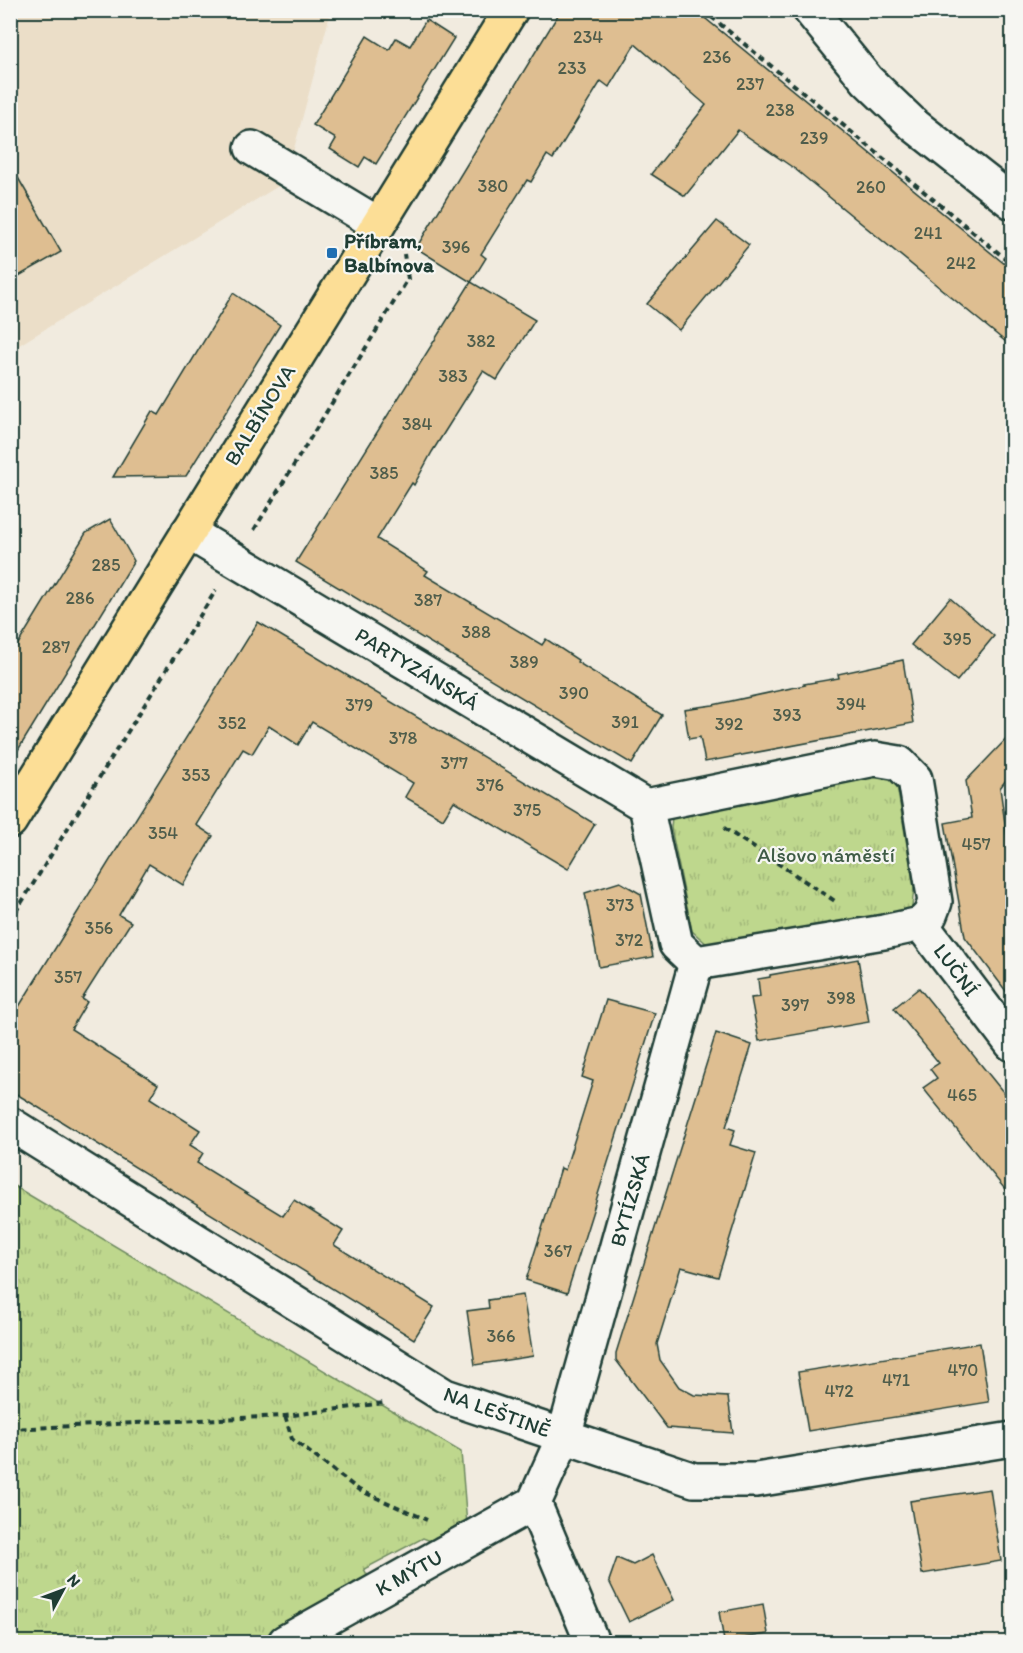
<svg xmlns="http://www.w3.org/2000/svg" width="1023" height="1653" font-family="Itim,sans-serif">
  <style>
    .built { fill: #ebdec8 }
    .grass { fill: url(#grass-tufts); stroke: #6e8a60; stroke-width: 1.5 }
    .building { fill: #debe91; stroke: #1f3d34; stroke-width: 1.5 }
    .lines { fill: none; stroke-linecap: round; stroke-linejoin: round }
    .minor-casing { stroke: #1f3d34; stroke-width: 38 }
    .major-casing { stroke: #1f3d34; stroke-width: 38 }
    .path { stroke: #1f3d34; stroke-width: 4; stroke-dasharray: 6 4.5; stroke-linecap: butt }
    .minor { stroke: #f6f6f2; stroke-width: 33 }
    .major { stroke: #fcde96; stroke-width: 33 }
    .poi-dot { fill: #1f6fb2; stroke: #f6f6f2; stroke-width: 2 }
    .labels { text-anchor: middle; stroke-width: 4.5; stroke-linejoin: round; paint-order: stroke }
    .number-label { font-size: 18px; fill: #4f5d4b }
    .poi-label { font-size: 21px; font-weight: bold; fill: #1f3d34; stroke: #f6f6f2; text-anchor: start }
    .street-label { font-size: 21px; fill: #1f3d34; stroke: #f6f6f2 }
    .park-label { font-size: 21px; fill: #3f5c46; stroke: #f6f6f2 }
  </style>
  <defs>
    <pattern id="grass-tufts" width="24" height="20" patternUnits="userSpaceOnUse" patternTransform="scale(1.5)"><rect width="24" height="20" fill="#bed78d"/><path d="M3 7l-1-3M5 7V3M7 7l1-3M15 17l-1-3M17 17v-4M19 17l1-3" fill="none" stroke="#a3b97a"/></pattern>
  </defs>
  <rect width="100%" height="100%" fill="#f1ebdf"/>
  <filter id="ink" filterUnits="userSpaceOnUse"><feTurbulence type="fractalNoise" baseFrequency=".0167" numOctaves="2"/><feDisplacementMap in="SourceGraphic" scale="12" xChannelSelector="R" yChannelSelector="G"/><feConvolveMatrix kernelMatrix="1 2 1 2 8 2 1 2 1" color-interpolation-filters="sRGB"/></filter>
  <g filter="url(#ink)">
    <path class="built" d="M 11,11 L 331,11 L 285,182 L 11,350 Z"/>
    <g class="grass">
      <path d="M 879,772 L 890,777 L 897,786 L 914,887 L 912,907 L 897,919 L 708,945 L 692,931 L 671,828 L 672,817 Z"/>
      <path d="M 14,1186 L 461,1452 L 467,1525 L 436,1543 L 423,1538 L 364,1569 L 370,1580 L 262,1642 L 11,1642 L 10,1192 Z"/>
    </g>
    <g class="building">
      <path d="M 561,10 L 695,10 L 1012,270 L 1012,347 L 795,169 L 738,130 L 685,196 L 651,174 L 706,105 L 635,44 L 609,87 L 601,81 L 553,159 L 547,155 L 531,182 L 527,180 L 481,254 L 486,258 L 471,282 L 535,320 L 497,380 L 483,371 L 432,452 L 414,485 L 412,483 L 377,539 L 428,571 L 425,575 L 542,645 L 546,639 L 578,660 L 577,662 L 662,715 L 632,764 L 296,562 L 471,282 L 416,248 Z"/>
      <path d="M 426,20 L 454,38 L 376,164 L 365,157 L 359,167 L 330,149 L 336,139 L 313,125 L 367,36 L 389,50 L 396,38 L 410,46 Z"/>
      <path d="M 10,164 L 61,252 L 10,281 Z"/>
      <path d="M 717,221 L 749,245 L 679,330 L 647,304 Z"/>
      <path d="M 233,293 L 280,325 L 186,476 L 113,477 L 152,411 L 159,415 Z"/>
      <path d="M 110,519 L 134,561 L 10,763 L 10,657 L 86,533 Z"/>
      <path d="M 950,598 L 994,636 L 957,681 L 911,645 Z"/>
      <path d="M 258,622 L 595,824 L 568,869 L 454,801 L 443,819 L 405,797 L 413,783 L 312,722 L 298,745 L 269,726 L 252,754 L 243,749 L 196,825 L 213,836 L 183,885 L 149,864 L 119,915 L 131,922 L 82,999 L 87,1002 L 71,1029 L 158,1084 L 150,1098 L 200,1130 L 190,1145 L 203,1153 L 197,1163 L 283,1216 L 294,1200 L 343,1231 L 334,1245 L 434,1307 L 414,1339 L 10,1090 L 10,1021 Z"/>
      <path d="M 903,660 L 913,723 L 705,762 L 700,737 L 689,739 L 684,709 L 713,705 L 805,685 L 804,684 L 839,678 L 838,674 Z"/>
      <path d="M 1012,733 L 1012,772 L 1000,788 L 1012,873 L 1012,999 L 965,937 L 945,823 L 972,818 L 966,781 Z"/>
      <path d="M 620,882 L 641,894 L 653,957 L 599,967 L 585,893 Z"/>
      <path d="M 858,959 L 869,1022 L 759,1041 L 751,998 L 760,997 L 758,979 L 770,977 L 770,975 Z"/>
      <path d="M 919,988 L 1012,1103 L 1012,1198 L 923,1088 L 937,1078 L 930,1069 L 939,1063 L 894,1008 Z"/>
      <path d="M 606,1000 L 655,1013 L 567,1293 L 526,1280 L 561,1168 L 565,1170 L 593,1081 L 582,1077 Z"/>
      <path d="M 716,1033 L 752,1045 L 726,1127 L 735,1130 L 730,1145 L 756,1153 L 718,1277 L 681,1267 L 657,1344 L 660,1360 L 679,1387 L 694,1395 L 728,1397 L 733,1433 L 667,1428 L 616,1360 L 616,1353 Z"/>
      <path d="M 523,1295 L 533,1356 L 475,1365 L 467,1311 L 489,1308 L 488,1300 Z"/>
      <path d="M 980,1343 L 989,1402 L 808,1431 L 798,1372 Z"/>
      <path d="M 990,1489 L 1001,1561 L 922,1574 L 910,1501 Z"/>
      <path d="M 652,1555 L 674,1600 L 629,1622 L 609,1581 L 617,1558 L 633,1565 Z"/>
      <path d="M 763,1604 L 768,1634 L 724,1641 L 719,1612 Z"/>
    </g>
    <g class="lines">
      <g class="minor-casing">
        <g id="minor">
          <path d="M 810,10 L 867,80 L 914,125 L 1012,202"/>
          <path d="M 252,148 L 378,224"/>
          <path d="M 188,532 L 646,806"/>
          <path d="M 875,759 L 899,763 L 915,779 L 935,902 L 930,915 L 921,924 L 884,932 L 696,963 L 676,944 L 646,806 Z"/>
          <path d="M 921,924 L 1012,1044"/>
          <path d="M 10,1124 L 445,1396 L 694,1480 L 756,1480 L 1012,1439"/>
          <path d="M 534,1503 L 564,1436 L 696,963"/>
          <path d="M 534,1503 L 592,1642"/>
          <path d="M 285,1642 L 534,1503"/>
        </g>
      </g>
      <g class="major-casing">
        <path id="major" d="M 10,821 L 511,10"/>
      </g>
      <g class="path">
        <path d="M 703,10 L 1012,264"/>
        <path d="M 254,530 L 408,279 L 404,254"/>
        <path d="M 724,828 L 838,903"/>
        <path d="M 10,921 L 216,590"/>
        <path d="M 285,1416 L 292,1439 L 359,1490 L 427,1520"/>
        <path d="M 10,1429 L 285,1416 L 384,1403"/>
      </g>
      <use href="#minor" class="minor"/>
      <use href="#major" class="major"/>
    </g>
  </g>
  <rect class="poi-dot" x="326" y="247" width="12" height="12" rx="3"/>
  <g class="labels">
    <g class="number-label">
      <text x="588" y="43">234</text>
      <text x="717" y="63">236</text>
      <text x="572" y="74">233</text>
      <text x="750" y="90">237</text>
      <text x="780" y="116">238</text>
      <text x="814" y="144">239</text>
      <text x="493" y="192">380</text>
      <text x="871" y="193">260</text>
      <text x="928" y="239">241</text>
      <text x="456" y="253">396</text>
      <text x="961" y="269">242</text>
      <text x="481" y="347">382</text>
      <text x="453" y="382">383</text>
      <text x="417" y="430">384</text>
      <text x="384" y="479">385</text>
      <text x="106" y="571">285</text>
      <text x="80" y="604">286</text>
      <text x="428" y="606">387</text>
      <text x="476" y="638">388</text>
      <text x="957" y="645">395</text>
      <text x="56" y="653">287</text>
      <text x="524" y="668">389</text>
      <text x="574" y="699">390</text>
      <text x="851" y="710">394</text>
      <text x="359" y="711">379</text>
      <text x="787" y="721">393</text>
      <text x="625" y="728">391</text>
      <text x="232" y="729">352</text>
      <text x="729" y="730">392</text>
      <text x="403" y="744">378</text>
      <text x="454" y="769">377</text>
      <text x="196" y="781">353</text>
      <text x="490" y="791">376</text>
      <text x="527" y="816">375</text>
      <text x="163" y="839">354</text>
      <text x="976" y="850">457</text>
      <text x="620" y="911">373</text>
      <text x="99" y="934">356</text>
      <text x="629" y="946">372</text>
      <text x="68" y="983">357</text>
      <text x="841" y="1004">398</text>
      <text x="795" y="1011">397</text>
      <text x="962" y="1101">465</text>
      <text x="558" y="1257">367</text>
      <text x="501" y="1342">366</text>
      <text x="963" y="1376">470</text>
      <text x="896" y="1386">471</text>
      <text x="839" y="1397">472</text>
    </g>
    <g class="poi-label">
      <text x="344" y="248">Příbram,<tspan x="344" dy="24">Balbínova</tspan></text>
    </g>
    <g class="street-label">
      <text transform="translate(260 415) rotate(-58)" y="7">BALBÍNOVA</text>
      <text transform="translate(417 669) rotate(31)" y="7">PARTYZÁNSKÁ</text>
      <text transform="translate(956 970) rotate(53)" y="7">LUČNÍ</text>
      <text transform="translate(630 1200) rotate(-74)" y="7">BYTÍZSKÁ</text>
      <text transform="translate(497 1412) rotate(20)" y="7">NA LEŠTINĚ</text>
      <text transform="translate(409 1573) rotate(-29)" y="7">K MÝTU</text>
    </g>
    <g class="park-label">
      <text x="826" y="862">Alšovo náměstí</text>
    </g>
  </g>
  <rect width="1023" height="1653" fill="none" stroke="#f6f6f2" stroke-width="36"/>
  <rect x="18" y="18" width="987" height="1617" fill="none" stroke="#1f3d34" stroke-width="2" filter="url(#ink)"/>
  <g transform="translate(63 1590) rotate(49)" stroke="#f6f6f2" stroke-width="4.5" paint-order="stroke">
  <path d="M0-4.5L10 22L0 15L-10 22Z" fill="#1f3d34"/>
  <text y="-9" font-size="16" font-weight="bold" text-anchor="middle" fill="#1f3d34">N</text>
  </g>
</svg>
